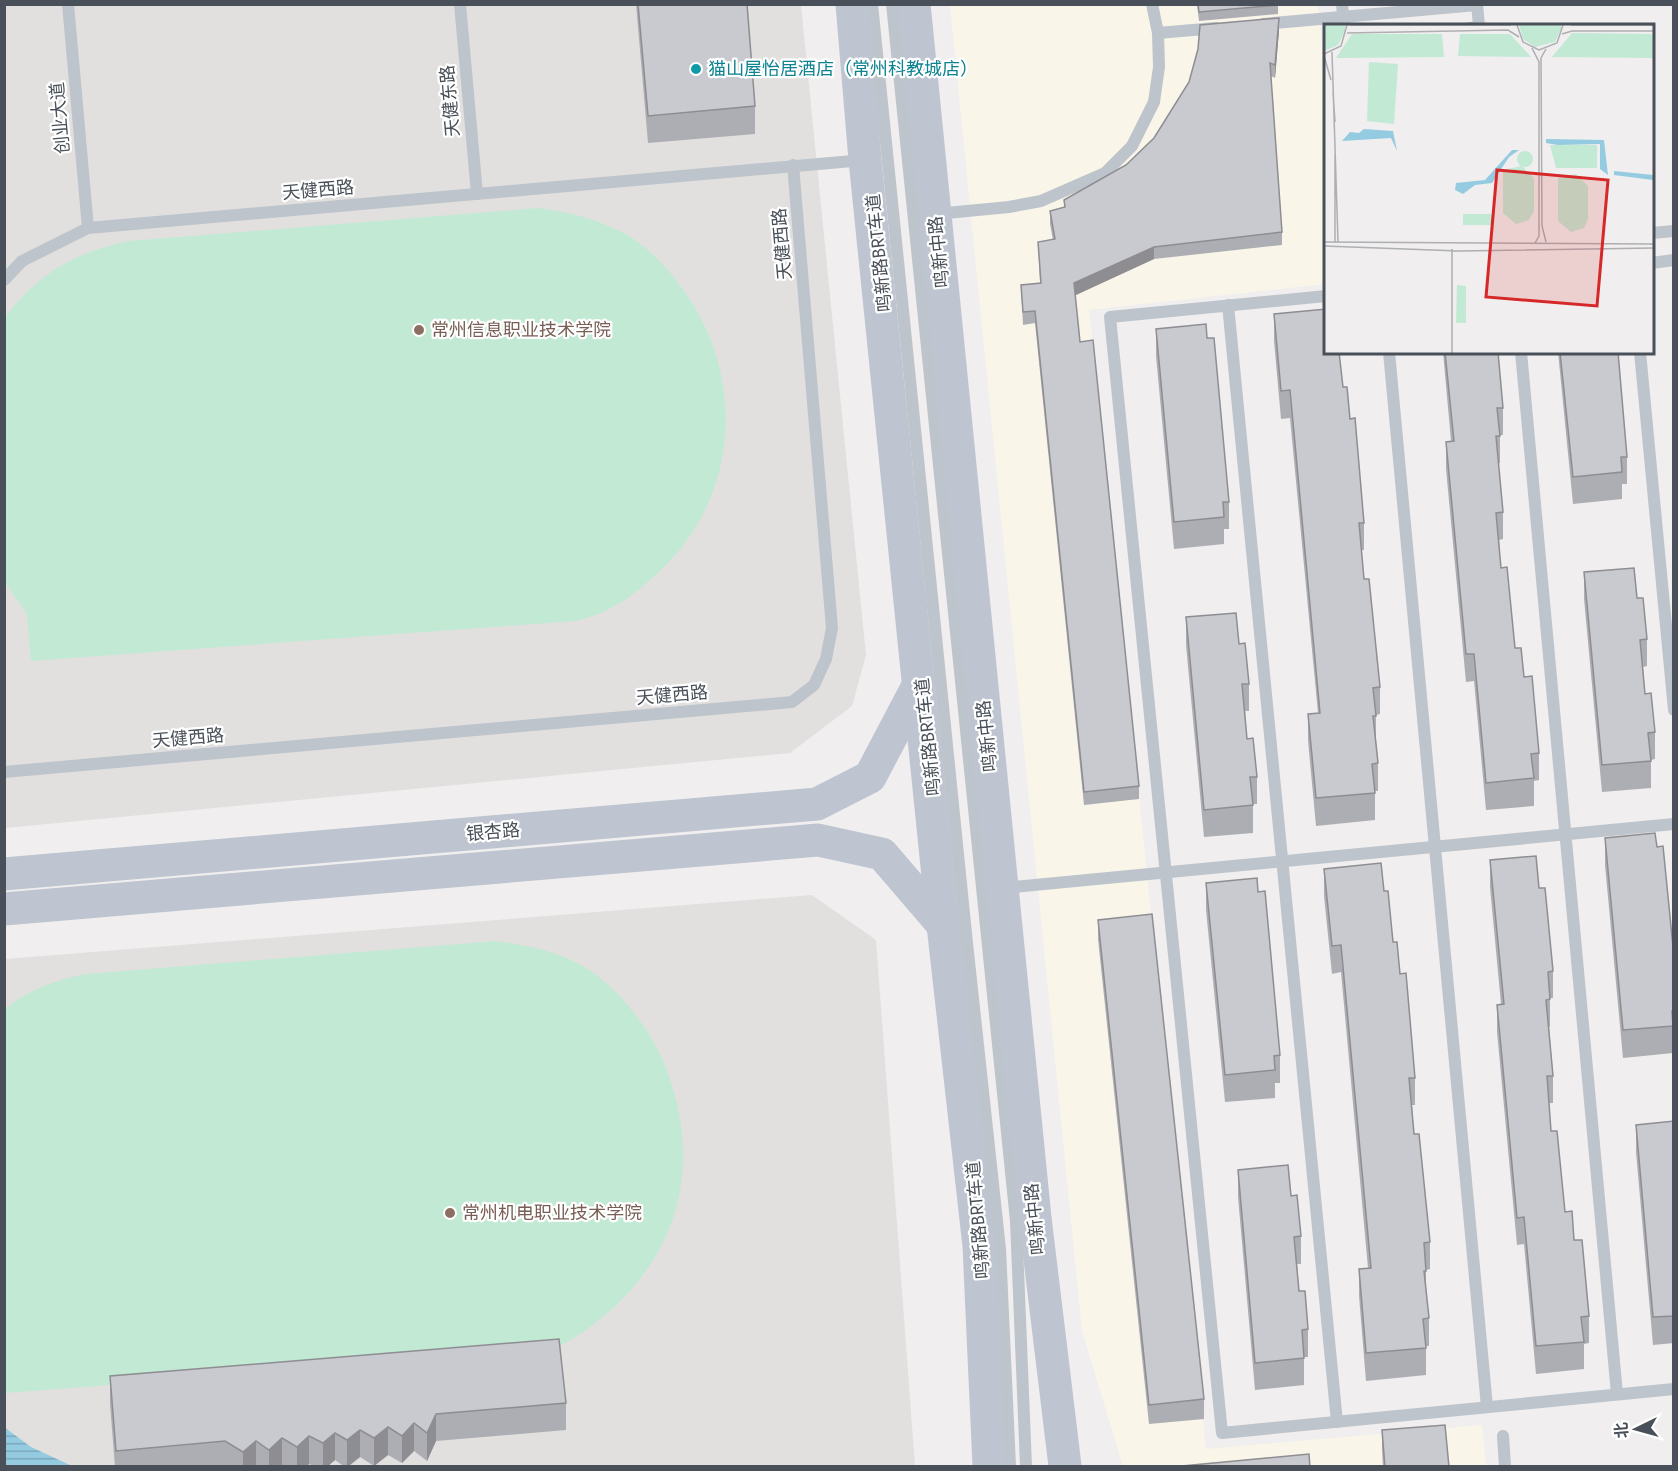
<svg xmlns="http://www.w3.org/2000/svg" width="1678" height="1471" font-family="Jost,'Noto Sans SC',sans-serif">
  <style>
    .commercial { fill: #f9f6e9 }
    .education { fill: #e1e0df }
    .garden { fill: #c2e9d4 }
    .water { fill: url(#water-rules) }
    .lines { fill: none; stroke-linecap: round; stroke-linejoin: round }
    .lane { stroke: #bec4cb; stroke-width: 12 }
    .secondary { stroke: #bec5d0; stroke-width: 33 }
    .wall { fill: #adaeb3 }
    .shaded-wall { fill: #8d8d92 }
    .building { fill: #c9cad0; stroke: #8d8d92; stroke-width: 1.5 }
    .culture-dot { fill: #0f9aa8; stroke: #fff; stroke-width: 2 }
    .education-dot { fill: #8d6e63; stroke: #fff; stroke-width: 2 }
    .labels { text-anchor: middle; stroke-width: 4.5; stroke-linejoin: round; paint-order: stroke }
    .culture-label { font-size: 18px; fill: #0d838f; stroke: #fff; text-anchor: start }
    .street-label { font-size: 18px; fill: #495059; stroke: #fff }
    .education-label { font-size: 18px; fill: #785e54; stroke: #fff; text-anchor: start }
    .inset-road { fill: none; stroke: #adafb2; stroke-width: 1.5 }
    .view { fill: #d62828; fill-opacity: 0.15; stroke: #d62828; stroke-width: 3 }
    .inset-edge { fill: none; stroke: #495059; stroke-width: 3 }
  </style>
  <defs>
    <pattern id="water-rules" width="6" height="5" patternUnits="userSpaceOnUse" patternTransform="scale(1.5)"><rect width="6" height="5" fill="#94cbe1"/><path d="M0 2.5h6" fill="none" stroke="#7ba7b9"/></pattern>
  </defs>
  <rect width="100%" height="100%" fill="#f0eeee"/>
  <path class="commercial" d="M 950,5 L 1318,5 L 1326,86 L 1325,284 L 1089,310 L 1206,1449 L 1482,1425 L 1486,1466 L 1123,1466 L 1082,1331 Z"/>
  <g class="education">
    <path d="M 5,5 L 801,5 L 866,655 L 852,706 L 790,753 L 5,828 Z"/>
    <path d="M 812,895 L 876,940 L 915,1466 L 5,1466 L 5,959 Z"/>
  </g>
  <g class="garden">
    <path d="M 539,208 C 569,212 598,219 625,234 C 651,248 673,274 689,298 C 748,388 736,506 653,577 C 638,591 624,602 605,611 C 596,616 585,618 575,621 L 31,661 L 27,614 L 4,581 L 4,319 C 37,274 75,252 129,241 Z"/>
    <path d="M 496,941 C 527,945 556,951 583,966 C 610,982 632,1008 649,1034 C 661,1053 669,1074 675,1096 C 697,1178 674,1253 611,1310 C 596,1323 581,1335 563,1344 C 554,1348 542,1350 533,1353 L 5,1393 L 5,1009 C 29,989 56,980 86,974 Z"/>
  </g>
  <path class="water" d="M 4,1427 L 31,1447 L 72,1466 L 5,1466 Z"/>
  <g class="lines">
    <g class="lane">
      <path d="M 68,4 L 88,228"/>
      <path d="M 460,4 L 477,194"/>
      <path d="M 872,4 L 967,943 L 1000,1249 L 1010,1466"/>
      <path d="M 892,4 L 1016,1221 L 1026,1466"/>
      <path d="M 1342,4 L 1344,26"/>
      <path d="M 1477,4 L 1479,26"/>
      <path d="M 1263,24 L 1477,5"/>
      <path d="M 1158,33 L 1216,28"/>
      <path d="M 936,214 L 1009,207 L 1041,201 L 1105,173 L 1132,146 L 1154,102 L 1159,67 L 1158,33 L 1152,4"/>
      <path d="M 1652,233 L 1674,231"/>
      <path d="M 1652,263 L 1674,260"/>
      <path d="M 4,280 L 22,261 L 88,228 L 864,160"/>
      <path d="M 1326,296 L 1110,317 L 1222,1433 L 1674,1389"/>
      <path d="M 1228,305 L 1337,1422"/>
      <path d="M 1389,352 L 1487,1407"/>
      <path d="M 1521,352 L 1617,1394"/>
      <path d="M 1640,352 L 1674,710"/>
      <path d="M 4,772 L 792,702 L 814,685 L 826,659 L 832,628 L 793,165"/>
      <path d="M 1003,888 L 1674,824"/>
      <path d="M 1503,1436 L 1505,1466"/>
    </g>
    <g class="secondary">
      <path d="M 852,4 L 865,160 L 943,925 L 979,1246 L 989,1466"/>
      <path d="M 914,4 L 1035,1218 L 1065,1466"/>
      <path d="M 4,874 L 817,804 L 870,777 L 919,684"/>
      <path d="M 4,909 L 818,840 L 882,854 L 943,925"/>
    </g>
  </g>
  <g class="wall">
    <path d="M 636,4 L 747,4 L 755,106 L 755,134 L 648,143 Z"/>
    <path d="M 1278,4 L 1278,14 L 1199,21 L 1197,5 Z"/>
    <path d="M 1279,31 L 1275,78 L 1271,76 L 1282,232 L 1282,245 L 1154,259 L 1075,295 L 1080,342 L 1139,786 L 1139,799 L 1084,805 L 1035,323 L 1023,325 L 1021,285 L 1040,283 L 1038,242 L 1053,240 L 1050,224 L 1050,211 L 1064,207 L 1064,200 L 1126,165 Z"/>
    <path d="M 1274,314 L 1343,387 L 1350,419 L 1364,523 L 1364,550 L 1361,550 L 1364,579 L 1380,687 L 1380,714 L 1376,715 L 1376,741 L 1378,763 L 1378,791 L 1375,791 L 1375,820 L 1316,826 L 1308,741 L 1308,714 L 1318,713 L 1290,418 L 1281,419 L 1274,341 Z"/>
    <path d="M 1156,329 L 1207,338 L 1229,502 L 1229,529 L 1224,529 L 1224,544 L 1174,549 L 1156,356 Z"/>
    <path d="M 1443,352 L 1498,352 L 1503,408 L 1503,435 L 1500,435 L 1500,463 L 1498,463 L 1503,512 L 1503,539 L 1499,540 L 1501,568 L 1515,648 L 1524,677 L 1539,753 L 1539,780 L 1534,781 L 1534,806 L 1486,810 L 1474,681 L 1466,682 L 1446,469 L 1446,442 L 1451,441 Z"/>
    <path d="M 1558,352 L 1618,352 L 1627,457 L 1627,484 L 1622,484 L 1622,499 L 1573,504 Z"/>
    <path d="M 1584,572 L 1637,598 L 1647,639 L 1647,666 L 1643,667 L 1645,694 L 1655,732 L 1655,759 L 1651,760 L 1651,788 L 1602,792 L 1584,599 Z"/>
    <path d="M 1186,617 L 1239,644 L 1249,684 L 1249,711 L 1245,711 L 1247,739 L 1257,777 L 1257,804 L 1253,804 L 1253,833 L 1204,837 L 1186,645 Z"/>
    <path d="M 1605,838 L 1657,847 L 1674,957 L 1673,1053 L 1623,1058 L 1605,865 Z"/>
    <path d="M 1490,860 L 1539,888 L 1553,971 L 1553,998 L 1550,998 L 1550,1027 L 1549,1027 L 1553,1076 L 1553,1103 L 1549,1103 L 1551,1131 L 1565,1212 L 1574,1240 L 1589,1316 L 1589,1343 L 1584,1344 L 1584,1369 L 1536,1374 L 1524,1244 L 1517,1245 L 1497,1032 L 1497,1005 L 1501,1004 L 1490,887 Z"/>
    <path d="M 1324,869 L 1384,891 L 1393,942 L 1400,974 L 1415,1078 L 1415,1105 L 1412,1105 L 1414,1134 L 1430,1242 L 1430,1269 L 1426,1270 L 1426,1296 L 1429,1318 L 1429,1346 L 1426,1346 L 1426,1375 L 1366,1381 L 1359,1296 L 1359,1269 L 1368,1268 L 1341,972 L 1332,974 L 1324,896 Z"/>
    <path d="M 1206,883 L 1258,892 L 1280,1055 L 1280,1083 L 1275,1083 L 1275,1098 L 1225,1102 L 1206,910 Z"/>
    <path d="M 1098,920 L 1204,1399 L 1204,1419 L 1149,1424 L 1098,939 Z"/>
    <path d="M 1674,1121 L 1674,1343 L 1653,1345 L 1636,1152 L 1636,1125 Z"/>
    <path d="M 1238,1170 L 1301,1236 L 1301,1264 L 1297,1264 L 1299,1291 L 1308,1329 L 1308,1357 L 1304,1357 L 1304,1385 L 1255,1390 L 1238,1197 Z"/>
    <path d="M 110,1376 L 566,1403 L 566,1430 L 436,1441 L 427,1461 L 414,1451 L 402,1463 L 388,1455 L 374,1466 L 360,1457 L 348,1467 L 345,1467 L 335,1460 L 327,1467 L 315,1467 L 309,1464 L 306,1467 L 285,1467 L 282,1465 L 281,1467 L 115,1467 L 110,1404 Z"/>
    <path d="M 1382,1430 L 1449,1467 L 1383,1467 L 1382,1450 Z"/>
  </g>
  <g class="shaded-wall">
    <path d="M 1279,18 L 1279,31 L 1275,78 L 1275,65 Z"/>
    <path d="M 1154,247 L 1154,259 L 1074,296 L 1074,283 Z"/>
    <path d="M 436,1414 L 436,1441 L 427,1461 L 427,1433 Z"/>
    <path d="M 414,1423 L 414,1451 L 402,1463 L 402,1436 Z"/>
    <path d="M 388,1427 L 388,1455 L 374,1466 L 374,1438 Z"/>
    <path d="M 360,1430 L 360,1457 L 347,1467 L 347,1440 Z"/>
    <path d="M 335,1433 L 335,1460 L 327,1467 L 323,1467 L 323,1443 Z"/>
    <path d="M 309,1436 L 309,1464 L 306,1467 L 297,1467 L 297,1447 Z"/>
    <path d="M 282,1438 L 282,1465 L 281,1467 L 269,1467 L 269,1450 Z"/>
    <path d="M 256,1441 L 256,1467 L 243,1467 L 243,1452 Z"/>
  </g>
  <g class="building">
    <path d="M 638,4 L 747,4 L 755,106 L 648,116 Z"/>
    <path d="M 1198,4 L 1278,4 L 1278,5 L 1199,12 Z"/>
    <path d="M 1279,18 L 1275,65 L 1270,63 L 1282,232 L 1154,247 L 1074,283 L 1080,342 L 1093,340 L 1139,786 L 1084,792 L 1035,311 L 1023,312 L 1021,285 L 1041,283 L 1038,242 L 1055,239 L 1050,211 L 1065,207 L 1064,200 L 1126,165 L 1154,138 L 1189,82 L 1198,49 L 1200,25 Z"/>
    <path d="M 1472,23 L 1472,26 L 1438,26 Z"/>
    <path d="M 1326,309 L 1326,352 L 1339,352 L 1343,387 L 1347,387 L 1350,419 L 1355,418 L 1364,523 L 1359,523 L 1364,579 L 1369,579 L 1380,687 L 1373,688 L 1376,716 L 1373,716 L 1378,763 L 1372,764 L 1375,793 L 1316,798 L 1308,714 L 1320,713 L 1290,390 L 1281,391 L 1274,314 Z"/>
    <path d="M 1206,324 L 1207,338 L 1214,338 L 1229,502 L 1223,502 L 1224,517 L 1174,522 L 1156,329 Z"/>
    <path d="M 1445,352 L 1498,352 L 1503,408 L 1497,408 L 1500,436 L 1496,436 L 1503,512 L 1496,513 L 1501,568 L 1507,567 L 1515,648 L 1521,648 L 1524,677 L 1532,676 L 1539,753 L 1531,754 L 1534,778 L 1486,783 L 1474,654 L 1466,654 L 1446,442 L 1454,441 Z"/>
    <path d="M 1560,352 L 1618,352 L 1627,457 L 1621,457 L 1622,472 L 1573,477 Z"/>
    <path d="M 1634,568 L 1637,598 L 1643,598 L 1647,639 L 1640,640 L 1645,694 L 1651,693 L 1655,732 L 1648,733 L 1651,761 L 1602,765 L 1584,572 Z"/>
    <path d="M 1236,613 L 1239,644 L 1245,643 L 1249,684 L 1242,684 L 1247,739 L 1253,738 L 1257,777 L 1250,777 L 1253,805 L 1204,810 L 1186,617 Z"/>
    <path d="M 1655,833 L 1657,847 L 1663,846 L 1674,957 L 1674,1011 L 1672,1011 L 1673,1026 L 1623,1030 L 1605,838 Z"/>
    <path d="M 1536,856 L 1539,888 L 1545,888 L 1553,971 L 1548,972 L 1550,999 L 1546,1000 L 1553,1076 L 1547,1076 L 1551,1131 L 1557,1131 L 1565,1212 L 1572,1211 L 1574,1240 L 1582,1240 L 1589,1316 L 1581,1317 L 1584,1342 L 1536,1346 L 1524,1217 L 1517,1218 L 1497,1005 L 1504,1004 L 1490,860 Z"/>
    <path d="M 1381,863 L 1384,891 L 1388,891 L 1393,942 L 1397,942 L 1400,974 L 1406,973 L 1415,1078 L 1409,1078 L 1414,1134 L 1419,1134 L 1430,1242 L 1424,1243 L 1426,1271 L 1424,1271 L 1429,1318 L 1423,1319 L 1426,1348 L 1366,1353 L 1359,1269 L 1371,1268 L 1341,945 L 1332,946 L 1324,869 Z"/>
    <path d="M 1257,878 L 1258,892 L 1265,891 L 1280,1055 L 1274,1056 L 1275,1070 L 1225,1075 L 1206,883 Z"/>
    <path d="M 1152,914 L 1204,1399 L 1149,1405 L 1098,920 Z"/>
    <path d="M 1674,1121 L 1674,1316 L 1653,1317 L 1636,1125 Z"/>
    <path d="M 1288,1165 L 1291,1196 L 1297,1195 L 1301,1236 L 1294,1237 L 1299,1291 L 1305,1291 L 1308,1329 L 1302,1330 L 1304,1358 L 1255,1363 L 1238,1170 Z"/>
    <path d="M 559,1339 L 566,1403 L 436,1414 L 427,1433 L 414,1423 L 402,1436 L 388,1427 L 374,1438 L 360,1430 L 347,1440 L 335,1433 L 323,1443 L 309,1436 L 297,1447 L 282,1438 L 269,1450 L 256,1441 L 243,1452 L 225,1441 L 116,1451 L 110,1376 Z"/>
    <path d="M 1445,1425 L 1449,1467 L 1385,1467 L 1382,1430 Z"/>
    <path d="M 1309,1454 L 1310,1467 L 1182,1467 L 1182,1466 Z"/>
  </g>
  <circle class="culture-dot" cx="696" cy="69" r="6"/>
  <g class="education-dot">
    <circle cx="419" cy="330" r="6"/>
    <circle cx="450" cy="1213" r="6"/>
  </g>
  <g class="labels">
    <g class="culture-label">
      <text x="708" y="75">猫山屋怡居酒店（常州科教城店）</text>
    </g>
    <g class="street-label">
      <text transform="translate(450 101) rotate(-95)" y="6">天健东路</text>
      <text transform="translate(60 118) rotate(-95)" y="6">创业大道</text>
      <text transform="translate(318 190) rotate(-5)" y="6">天健西路</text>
      <text transform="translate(782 244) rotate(-95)" y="6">天健西路</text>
      <text transform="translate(939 252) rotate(-96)" y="6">鸣新中路</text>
      <text transform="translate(879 253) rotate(-96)" y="6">鸣新路BRT车道</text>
      <text transform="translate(672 695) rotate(-5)" y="6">天健西路</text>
      <text transform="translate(987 736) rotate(-96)" y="6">鸣新中路</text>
      <text transform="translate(928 737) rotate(-96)" y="6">鸣新路BRT车道</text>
      <text transform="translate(188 738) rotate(-5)" y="6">天健西路</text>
      <text transform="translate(493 832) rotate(-5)" y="6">银杏路</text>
      <text transform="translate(1035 1219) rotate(-96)" y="6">鸣新中路</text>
      <text transform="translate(978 1220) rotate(-95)" y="6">鸣新路BRT车道</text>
    </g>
    <g class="education-label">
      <text x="431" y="336">常州信息职业技术学院</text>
      <text x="462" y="1219">常州机电职业技术学院</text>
    </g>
  </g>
  <g transform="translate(1324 24)">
    <rect width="330" height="330" fill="#f0eeee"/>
    <path d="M 133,261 L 142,262 L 142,299 L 132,299 Z" fill="#c2e9d4"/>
    <path d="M 0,1 L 21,1 L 21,7 L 14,21 L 0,27 ZM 195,1 L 237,1 L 237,5 L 231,18 L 211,23 L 199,15 ZM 248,9 L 330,10 L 330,34 L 228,33 ZM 28,10 L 118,10 L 120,33 L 12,34 ZM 136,10 L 186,10 L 207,33 L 134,32 ZM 45,38 L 74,40 L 70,100 L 43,97 Z" fill="#c2e9d4"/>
    <path d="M 226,121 L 273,121 L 273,144 L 232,144 ZM193 135a8 8 0 1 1 16 0a8 8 0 1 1-16 0ZM 198,142 L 210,154 L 210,187 L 205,196 L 192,200 L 179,189 L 179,146 ZM 252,150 L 264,162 L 264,195 L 260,204 L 247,208 L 234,197 L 234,154 ZM 139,190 L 168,190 L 168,201 L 139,201 Z" fill="#c2e9d4"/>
    <path d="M 40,105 L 69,107 L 73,127 L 67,114 L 18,117 L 26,108 L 35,109 ZM 222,115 L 280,116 L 284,151 L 276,145 L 276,120 L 234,121 L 222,119 ZM 188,126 L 195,126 L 185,133 L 168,159 L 151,161 L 139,170 L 131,166 L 132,159 L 161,156 ZM 290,147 L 329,151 L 329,156 L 290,151 Z" fill="#94cbe1"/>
    <path class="inset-road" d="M 26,1 L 187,1M 193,1 L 199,18 L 215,26 L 233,19 L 239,1M 247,1 L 330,1M 23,9 L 184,6 L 195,13M 238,10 L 248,7 L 330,7M 208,24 L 215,38 L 215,212 L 211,219M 222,25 L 217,34 L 218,202 L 222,218M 8,28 L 14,218M 0,30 L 17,22 L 23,1M 0,32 L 7,56M 9,68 L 11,98M 0,218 L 330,220M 11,218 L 11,131M 0,222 L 135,227 L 330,224M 128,329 L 128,225"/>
    <path class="view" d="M 173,146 L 284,156 L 273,282 L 162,273 Z"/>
    <rect width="330" height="330" class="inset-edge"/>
  </g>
  <rect width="1678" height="1471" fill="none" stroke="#495059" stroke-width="12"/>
  <g transform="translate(1636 1429) rotate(265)" stroke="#ffffff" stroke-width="4.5" paint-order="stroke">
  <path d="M0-4.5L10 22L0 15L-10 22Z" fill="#495059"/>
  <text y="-9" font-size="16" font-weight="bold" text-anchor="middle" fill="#495059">北</text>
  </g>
</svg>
